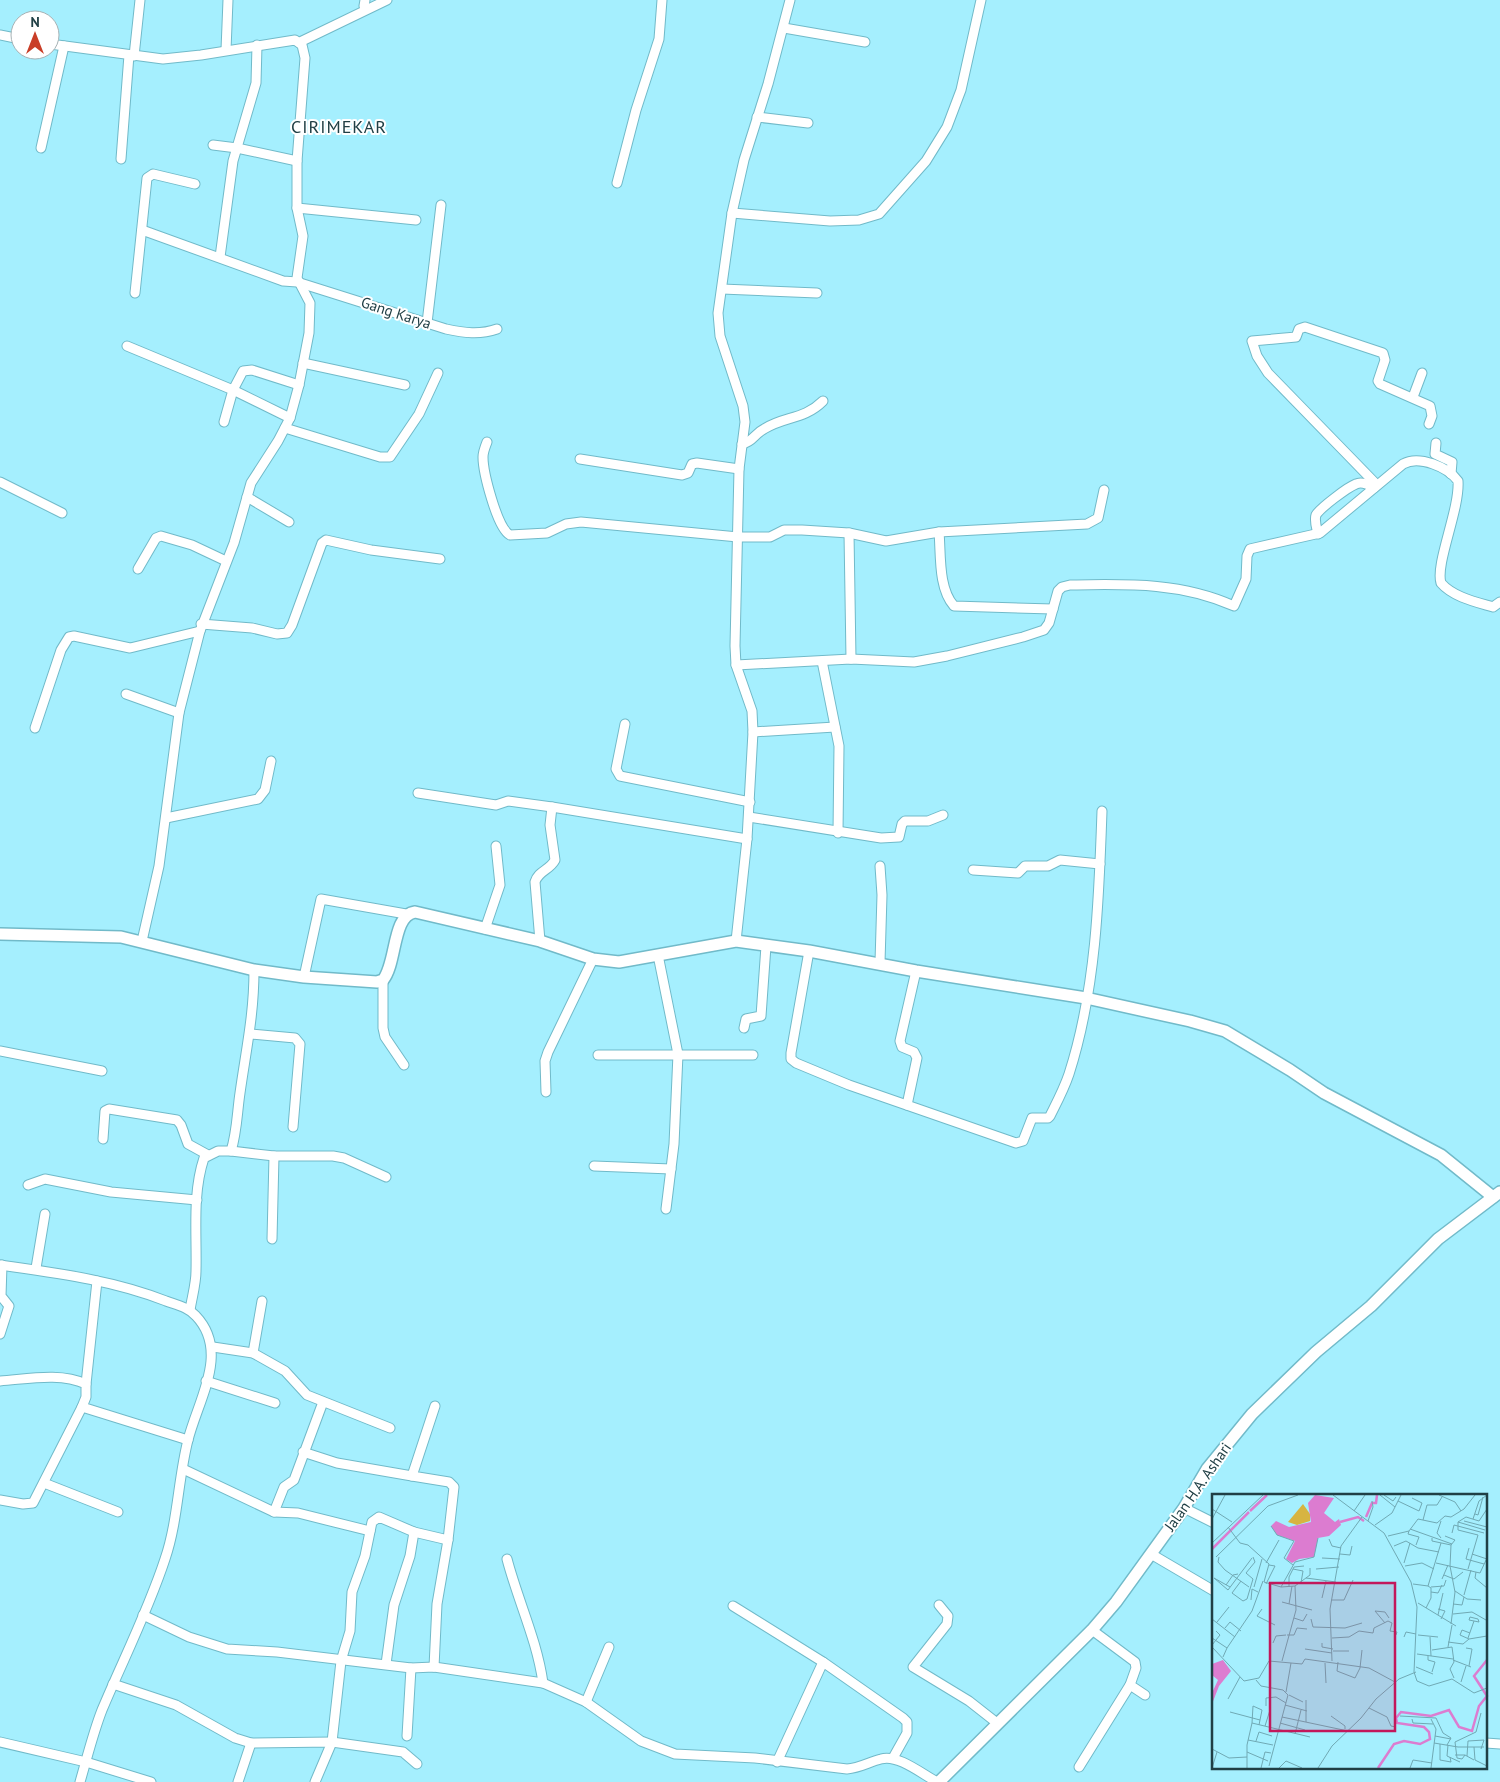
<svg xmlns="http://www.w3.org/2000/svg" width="1500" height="1782" font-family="'PT Sans',sans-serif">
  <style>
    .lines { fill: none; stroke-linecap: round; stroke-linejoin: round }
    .minor-casing { stroke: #71bac9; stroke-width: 11 }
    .tertiary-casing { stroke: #71bac9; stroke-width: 14 }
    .minor { stroke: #fff; stroke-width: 9 }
    .tertiary { stroke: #fff; stroke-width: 11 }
    .labels { text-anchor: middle; stroke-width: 4; stroke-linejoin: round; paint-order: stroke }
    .street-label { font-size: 15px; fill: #203f45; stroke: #fff }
    .quarter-label { font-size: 18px; letter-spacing: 1px; fill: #203f45; stroke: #fff }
    .inset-river { fill: none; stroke: #dc7cd0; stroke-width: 2.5 }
    .inset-road { fill: none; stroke: #70a9b4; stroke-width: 1 }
    .view { fill: #c2185b; fill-opacity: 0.15; stroke: #c2185b; stroke-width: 2.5 }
    .inset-edge { fill: none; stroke: #203f45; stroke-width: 2.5 }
  </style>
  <rect width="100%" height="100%" fill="#a5effe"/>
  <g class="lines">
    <g class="minor-casing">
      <g id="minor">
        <path d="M 364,6 L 365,0"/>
        <path d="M 784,28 L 865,42"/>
        <path d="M 0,35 L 20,39"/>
        <path d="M 300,42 L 387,0"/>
        <path d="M 50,44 L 163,59 L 201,55 L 295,40 L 302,45 L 305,58 L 297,161 L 297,208 L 303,236 L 297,278 L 310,303 L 309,333 L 299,385 L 290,418 L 278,441 L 251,483 L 234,543 L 200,631 L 179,713 L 159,866 L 142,941"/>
        <path d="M 226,50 L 228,0"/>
        <path d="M 134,56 L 140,0"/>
        <path d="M 757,117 L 808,123"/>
        <path d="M 213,145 L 237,148 L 297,161"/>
        <path d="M 41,148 L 64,46"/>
        <path d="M 121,159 L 129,55"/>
        <path d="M 617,183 L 636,110 L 659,39 L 662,0"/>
        <path d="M 297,208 L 416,220"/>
        <path d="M 732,213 L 830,221 L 859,220 L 879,214 L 926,161 L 947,127 L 961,90 L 981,0"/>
        <path d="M 142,230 L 283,281 L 297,282 L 446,329 C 464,333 480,335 497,329"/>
        <path d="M 220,257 L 233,161 L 256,83 L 257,45"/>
        <path d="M 722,289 L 817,293"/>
        <path d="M 135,293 L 147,178 L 153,174 L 195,184"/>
        <path d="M 427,323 L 441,205"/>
        <path d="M 127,346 L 233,390 L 290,418"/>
        <path d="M 303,363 L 405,385"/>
        <path d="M 1413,397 L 1422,373"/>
        <path d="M 224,422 L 233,390 L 243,371 L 252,370 L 299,385"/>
        <path d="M 285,428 L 380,457 L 390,457 L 419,414 L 438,373"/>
        <path d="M 487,442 C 485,447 483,452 483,457 C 483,472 497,528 510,535 L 547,533 L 566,524 L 581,522 L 738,537 L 770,537 L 784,530 L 802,530 L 849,533 L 886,541 L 939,532 L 1087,524 L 1098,518 L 1104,490"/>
        <path d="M 1436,443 L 1435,454 L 1452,462 L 1451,474"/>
        <path d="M 742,444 C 753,442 754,434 764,429 C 784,416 804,420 823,401"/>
        <path d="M 580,459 L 682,475 L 688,473 L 692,464 L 697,463 L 739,469"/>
        <path d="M 0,482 L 62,513"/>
        <path d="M 1377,485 L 1268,373 L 1257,356 L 1252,341 L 1296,337 L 1299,329 L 1305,327 L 1383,353 L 1385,360 L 1378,381 L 1380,384 L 1430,406 L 1432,416 L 1429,424"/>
        <path d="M 247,497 L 289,522"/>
        <path d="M 939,532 C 941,554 938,588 954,606 L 1053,609"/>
        <path d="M 849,533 L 851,659"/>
        <path d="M 1318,534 C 1317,529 1314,521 1316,515 C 1320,508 1348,487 1356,484 C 1362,481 1369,485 1374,488"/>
        <path d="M 138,569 L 156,538 L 161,536 L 192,545 L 226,561"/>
        <path d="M 201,624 L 252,628 L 277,634 L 287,633 L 292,625 L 322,543 L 326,540 L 371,550 L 440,559"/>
        <path d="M 822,661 L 839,746 L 838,833"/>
        <path d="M 736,665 L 851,659 L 914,662 L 947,656 L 1023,637 L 1044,630 L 1049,623 L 1058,591 L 1062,587 L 1070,585 C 1127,584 1181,582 1234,606 L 1246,579 L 1247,556 L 1250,549 L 1320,533 L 1403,464 C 1419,455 1448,467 1458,481 C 1460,509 1435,564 1441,583 C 1453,597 1476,602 1493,607 L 1500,602"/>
        <path d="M 126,694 L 179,713"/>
        <path d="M 625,724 L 616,769 L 620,776 L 750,802"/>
        <path d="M 35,728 L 61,650 L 69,637 L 74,636 L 130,648 L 200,631"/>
        <path d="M 753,732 L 835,727"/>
        <path d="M 418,793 L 496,805 L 508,801 L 552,807 L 747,839"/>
        <path d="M 749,817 L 881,838 L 899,837 L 902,824 L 905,821 L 928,821 L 943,815"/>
        <path d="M 166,818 L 258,799 L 265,790 L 271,761"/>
        <path d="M 880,866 L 882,895 L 880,962"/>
        <path d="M 973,870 L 1018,873 L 1025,866 L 1048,866 L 1060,860 L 1100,864"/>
        <path d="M 485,929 L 500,885 L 496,846"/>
        <path d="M 540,941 L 535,882 C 538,871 550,870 555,860 L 550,825 L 552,807"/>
        <path d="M 736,941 L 747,839 L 753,732 L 752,711 L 736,665 L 735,646 L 739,469 L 745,422 L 743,406 L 720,336 L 718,313 L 732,213 L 744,160 L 768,84 L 790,0"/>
        <path d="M 809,951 L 791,1053 L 791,1059 L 796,1063 L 849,1085 L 1016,1143 L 1023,1141 L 1032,1118 L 1048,1118 L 1050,1116 C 1057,1102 1064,1089 1069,1074 C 1096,990 1099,899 1102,811"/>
        <path d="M 658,955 L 678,1054 L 674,1144 L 666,1209"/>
        <path d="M 304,977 L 321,899 L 406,914"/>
        <path d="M 383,980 L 383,1028 L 385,1037 L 404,1065"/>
        <path d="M 744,1028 L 746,1019 L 761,1016 L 766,946"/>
        <path d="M 251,1034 L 295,1038 L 300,1044 L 293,1127"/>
        <path d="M 0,1051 L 102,1071"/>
        <path d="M 598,1055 L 753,1055"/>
        <path d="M 546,1092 L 545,1061 L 548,1052 L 593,959"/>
        <path d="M 907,1105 L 917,1058 L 914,1052 L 902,1047 L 900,1041 L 916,971"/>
        <path d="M 103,1139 L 105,1111 L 109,1109 L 177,1120 L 181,1125 L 188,1144 L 208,1155"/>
        <path d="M 231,1151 L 274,1156 L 333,1156 L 344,1158 L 386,1177"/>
        <path d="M 594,1166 L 671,1169"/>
        <path d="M 28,1185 L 45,1179 L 111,1192 L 197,1200"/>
        <path d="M 272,1239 L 274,1156"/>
        <path d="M 0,1265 C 56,1273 113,1280 166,1301 C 177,1305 188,1307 196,1316 C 230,1352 198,1400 188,1440 C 178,1479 178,1521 165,1559 C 148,1611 123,1660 102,1710 C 93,1733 87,1758 80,1782"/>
        <path d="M 36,1268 L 45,1214"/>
        <path d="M 190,1310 C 192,1297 196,1284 196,1271 C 197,1234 192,1194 204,1158 L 218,1151 L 231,1151 C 237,1132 237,1113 240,1093 C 246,1050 254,1015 254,970"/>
        <path d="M 0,1334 L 9,1306 L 1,1296 L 2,1265"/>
        <path d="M 213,1347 L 253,1353 L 285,1371 L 307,1395 L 390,1428"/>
        <path d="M 253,1353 L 262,1301"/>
        <path d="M 0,1381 C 28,1379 60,1372 86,1384 L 86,1397 L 82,1407 L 188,1440"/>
        <path d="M 206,1381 L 275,1403"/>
        <path d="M 86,1384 L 97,1281"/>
        <path d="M 303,1452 L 337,1463 L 412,1476"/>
        <path d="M 183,1469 L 274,1512 L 298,1513 L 370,1531"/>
        <path d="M 44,1483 L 118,1512"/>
        <path d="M 0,1500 L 23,1504 L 33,1503 L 82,1407"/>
        <path d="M 1184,1508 L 1214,1523"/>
        <path d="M 274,1512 L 284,1487 L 294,1480 L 323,1402"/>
        <path d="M 1151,1554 L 1214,1591"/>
        <path d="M 507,1559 C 518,1601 537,1640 543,1683"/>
        <path d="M 939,1605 L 948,1616 L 947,1624 L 913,1667 L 969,1701 L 997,1723"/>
        <path d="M 733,1606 L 823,1662 L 903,1718 L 907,1722 L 907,1733 L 893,1758"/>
        <path d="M 143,1615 L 189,1637 L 227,1649 L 277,1652 L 411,1668 L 434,1667 L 543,1683 L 586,1702 L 641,1741 L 675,1754 L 755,1758 L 847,1769 C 860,1768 869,1762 881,1759 C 898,1754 922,1774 937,1782"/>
        <path d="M 1092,1630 L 1135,1662 L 1136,1668 L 1130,1685 L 1145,1695"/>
        <path d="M 386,1664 L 394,1605 L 410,1556 L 414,1532"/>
        <path d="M 434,1667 L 437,1604 L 448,1540 L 454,1487 L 449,1482 L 412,1476 L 435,1406"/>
        <path d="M 113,1684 L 176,1705 L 235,1738 L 251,1743 L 332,1742 L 403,1752 L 417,1764"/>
        <path d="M 586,1702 L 609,1647"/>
        <path d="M 407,1736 L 411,1668"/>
        <path d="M 0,1742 L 86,1762 L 151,1782"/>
        <path d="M 1486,1743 L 1500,1744"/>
        <path d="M 777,1762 L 823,1662"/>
        <path d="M 1079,1767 L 1130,1685"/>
        <path d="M 238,1782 L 251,1743"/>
        <path d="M 315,1782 L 332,1742 L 341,1661 L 350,1631 L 352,1592 L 365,1556 L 372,1522 L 379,1517 L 414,1532 L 448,1540"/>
      </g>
    </g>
    <g class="tertiary-casing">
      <g id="tertiary">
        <path d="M 0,934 L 121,937 L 254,970 L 304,977 L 377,982 L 383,980 C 397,963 392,915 415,912 L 540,941 L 593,959 L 619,962 L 736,941 L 809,951 L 916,971 L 1086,998 L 1190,1021 L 1225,1031 L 1290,1070 L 1324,1093 L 1441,1155 L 1493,1197"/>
        <path d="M 939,1782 L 1092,1630 L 1116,1602 L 1184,1508 L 1207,1469 L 1252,1414 L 1316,1352 L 1371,1306 L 1438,1239 L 1500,1192"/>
      </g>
    </g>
    <use href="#minor" class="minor"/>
    <use href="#tertiary" class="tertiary"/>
  </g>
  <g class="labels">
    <g class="street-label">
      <text transform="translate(396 313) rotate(18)" y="5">Gang Karya</text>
      <text transform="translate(1198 1487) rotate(-55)" y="5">Jalan H.A. Ashari</text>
    </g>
    <g class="quarter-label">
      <text x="339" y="133">CIRIMEKAR</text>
    </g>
  </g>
  <g transform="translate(1212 1494)">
    <rect width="275" height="275" fill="#a5effe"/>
    <path d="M 91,10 L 98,20 L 98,27 L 85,31 L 76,28 Z" fill="#d7b441"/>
    <path d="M 103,1 L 122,4 L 112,19 L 123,28 L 127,25 L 129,31 L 117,42 L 106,44 L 102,63 L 87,65 L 80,69 L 74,65 L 83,47 L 65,41 L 59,32 L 64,27 L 77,33 L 99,28 L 96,9 ZM 11,166 L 19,177 L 7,192 L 0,210 L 0,199 L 6,186 L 0,181 L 0,170 Z" fill="#dc7cd0"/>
    <path class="inset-river" d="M 38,17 L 55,1M 154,23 L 160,9 L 164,9 L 165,1M 128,28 L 146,23 L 152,27M 0,55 L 37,18M 166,274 L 182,250 L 192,247 L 208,250 L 218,245 L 217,238 L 212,233 L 185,229 L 184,224 L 189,218 L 219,222 L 237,216 L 247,233 L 260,237 L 267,212 L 275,202 L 262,182 L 275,166"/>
    <path class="inset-road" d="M 121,1 L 172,39 L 199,88 L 205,113 L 202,178 L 205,187 L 217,192 L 240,185 L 262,199 L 275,194M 168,1 L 183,13M 172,1 L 181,7 L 184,3M 227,1 L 243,8 L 249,17M 186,7 L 207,17 L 210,9 L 200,4M 0,15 L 20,28M 142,17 L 153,1M 263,20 L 266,21 L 271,3M 0,25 L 13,1M 261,25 L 267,7 L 275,1M 211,26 L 215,11 L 225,11 L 230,3M 156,27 L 161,13 L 160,7M 229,27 L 225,39 L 229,44M 252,27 L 275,33M 246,28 L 273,36M 163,31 L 180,19 L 189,1M 59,32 L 65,41 L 82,47 L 72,64 L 81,71M 16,33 L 28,49 L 36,51 L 57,70 L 52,88 L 69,93 L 83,92 L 84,116 L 70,167M 198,35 L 240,50M 197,37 L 196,40 L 207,43 L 204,51M 240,39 L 242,31 L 272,39M 176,42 L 197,37 L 206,25 L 225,29 L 233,22 L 239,23 L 252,15 L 263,1M 233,42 L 243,46 L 239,51 L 238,72 L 243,98 L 239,130M 220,44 L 220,47 L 239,51M 117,45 L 120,52 L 129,54M 0,49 L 51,1M 182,52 L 194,47 L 206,54 L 227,58M 257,54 L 254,65 L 272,70M 128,60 L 138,61 L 140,52M 260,60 L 275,65M 4,63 L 56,12 L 86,1M 7,63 L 6,68 L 13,76 L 37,93M 110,64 L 128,65M 54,69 L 67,46M 192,69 L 198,49M 224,69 L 268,79 L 275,64M 193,72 L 210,69 L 222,75M 81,75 L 91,77 L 89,89M 104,75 L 127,73M 256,75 L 266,41 L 246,36 L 246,28 L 254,23 L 267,27 L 275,15M 264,78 L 263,84 L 275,94M 232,81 L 242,85 L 251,78M 2,84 L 16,96 L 40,64M 2,84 L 18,93M 94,84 L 124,88M 230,85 L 236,71M 29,87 L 20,99 L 31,107 L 35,105 L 41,85 L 34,79 L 43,68 L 41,63M 54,90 L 63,72 L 57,71M 201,90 L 216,92 L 229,49M 14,91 L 21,81 L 26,80M 83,92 L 98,81 L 98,74M 42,93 L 50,65M 69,93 L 83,68 L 102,63 L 106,44M 77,93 L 77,83 L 82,73 L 92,72M 219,93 L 232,92 L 234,86M 243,97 L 255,105 L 269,106M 219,98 L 226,99 L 230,91M 252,101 L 259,76M 110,104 L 114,87M 39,106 L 40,95 L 46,98M 119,106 L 132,106 L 141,86M 70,108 L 100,116M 206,109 L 244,132M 77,110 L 80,92M 241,110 L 250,111 L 252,103M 214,114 L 219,104 L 219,94 L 216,92M 50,115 L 45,122 L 63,131M 226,115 L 233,117 L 229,125M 241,120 L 260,118 L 274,126M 226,121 L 231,99M 258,123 L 266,125 L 267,128 L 257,126 ZM 82,124 L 91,127 L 95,120M 0,125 L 23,143M 99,125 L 101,133 L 133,134 L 150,129M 5,128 L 17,113M 173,129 L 163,117 L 173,118 L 177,124M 13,134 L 18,128 L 29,137M 258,139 L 250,136 L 248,141 L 257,145 L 275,142M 75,141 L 82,141 L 85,134 L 95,135M 206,141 L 226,143M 192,143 L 194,138 L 204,140M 218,143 L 219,162M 0,144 L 15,154 L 11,163M 120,144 L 137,143 L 147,137 L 161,139 L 162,134 L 176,127 L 180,129 L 178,137 L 185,138 L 184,141M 256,144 L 262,127M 236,148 L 251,150 L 257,145M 61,149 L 64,142 L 74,141M 110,149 L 110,153 L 121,155M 0,151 L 8,141 L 4,137M 0,153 L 32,187 L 47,184 L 57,167 L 90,170 L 93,165 L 157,174 L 183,188M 236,153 L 240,131M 15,154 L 40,117 L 51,87M 254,154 L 260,155 L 257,172M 93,155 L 120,159M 220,156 L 240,153 L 242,168 L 238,175 L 242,184M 121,157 L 137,157M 205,160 L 241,165M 216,162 L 216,166 L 223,168 L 220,178M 241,166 L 259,173M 120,167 L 118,115 L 129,52 L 150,23M 126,168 L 125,177 L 143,184 L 148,174 L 150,156M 113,169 L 114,189M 204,173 L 221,180M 44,186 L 49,192 L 71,196 L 76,201 L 57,272M 249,188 L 254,172M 74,198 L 79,169M 77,201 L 91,208M 16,205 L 28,183M 73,211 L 95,217M 54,212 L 54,204 L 64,203 L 74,209M 157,214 L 175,223 L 179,232 L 184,233M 18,218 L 48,226M 119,222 L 133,232 L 133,235M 188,222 L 224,224 L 231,239 L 239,244 L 235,251M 70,223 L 136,237M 200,225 L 201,229 L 221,230M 219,225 L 224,235 L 219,274M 94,228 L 94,206M 40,229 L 41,212 L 50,216 L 47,231M 68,229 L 93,236M 53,232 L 58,216M 83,240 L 89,216M 223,242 L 239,245M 36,246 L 61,251M 44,247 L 47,238 L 60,242M 222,249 L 246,253 L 272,253M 228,250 L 228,266M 236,251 L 235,262 L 248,268M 262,253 L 263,266 L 275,272M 0,255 L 17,264 L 35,263M 35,258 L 56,267M 243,261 L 253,261 L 262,266M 253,261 L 250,265 L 245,264 L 243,248 L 264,238 L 269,219M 255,262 L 256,247 L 272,246 L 269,255M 228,266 L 239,268 L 238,263M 0,274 L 5,258M 35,274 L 35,251 L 40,229 L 98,243M 49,274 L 53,258 L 59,259M 67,274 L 74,267 L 90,274M 106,274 L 120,252 L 149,224 L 164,205 L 187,185 L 204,178M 198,274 L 201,266 L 220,269"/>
    <path class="view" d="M 58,89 L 183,89 L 183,237 L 58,237 Z"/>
    <rect width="275" height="275" class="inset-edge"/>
  </g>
  <g transform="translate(35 35)"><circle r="24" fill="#ffffff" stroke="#a6b2b5"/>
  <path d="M0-4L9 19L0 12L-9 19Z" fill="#c93e27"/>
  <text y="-8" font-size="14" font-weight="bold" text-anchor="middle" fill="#203f45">N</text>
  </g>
</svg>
